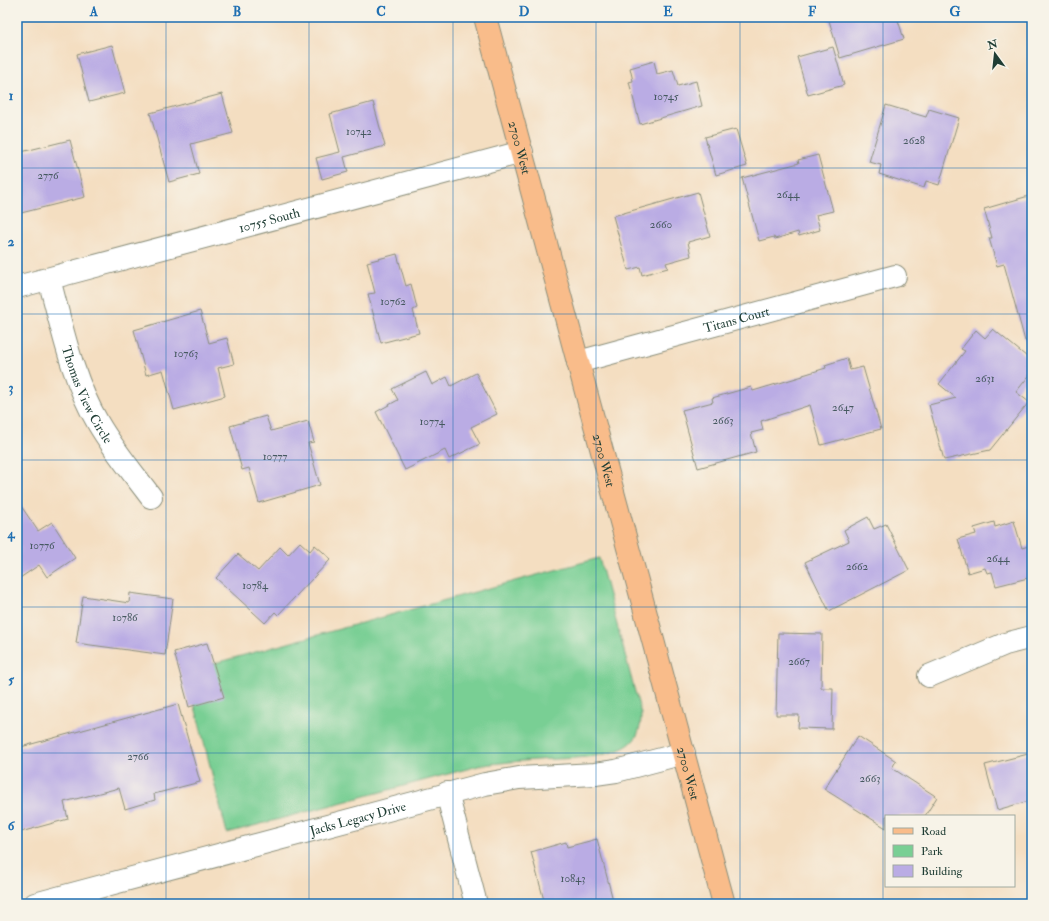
<svg xmlns="http://www.w3.org/2000/svg" width="1049" height="921" font-family="'IM FELL Double Pica',serif">
  <style>
    .green { fill: #79cf94; stroke: #4c8664 }
    .building { fill: #baace4 }
    .lines { fill: none; stroke-linecap: round; stroke-linejoin: round }
    .minor-casing { stroke: #8a8e7a; stroke-width: 24 }
    .major-casing { stroke: #8a8e7a; stroke-width: 24 }
    .minor { stroke: #fff; stroke-width: 22 }
    .major { stroke: #f9bc8a; stroke-width: 22 }
    .grid { fill: none; stroke: #1f6fb2; stroke-width: 1; stroke-opacity: 0.55 }
    .labels { text-anchor: middle; stroke-width: 3.5; stroke-linejoin: round; paint-order: stroke }
    .number-label { font-size: 11px; fill: #465960 }
    .street-label { font-size: 13px; fill: #1f3d34; stroke: #f7f3e8 }
    .neatline { fill: none; stroke: #1f6fb2; stroke-width: 1.5 }
    .grid-label { font-size: 13px; text-anchor: middle; font-weight: bold; fill: #1f6fb2 }
  </style>
  <rect width="100%" height="100%" fill="#f7f3e8"/>
  <filter id="ink" filterUnits="userSpaceOnUse"><feTurbulence type="fractalNoise" baseFrequency=".025" numOctaves="2"/><feDisplacementMap in="SourceGraphic" scale="8" xChannelSelector="R" yChannelSelector="G"/><feConvolveMatrix kernelMatrix="1 2 1 2 8 2 1 2 1" color-interpolation-filters="sRGB"/></filter>
  <filter id="wash" filterUnits="userSpaceOnUse"><feTurbulence type="fractalNoise" baseFrequency=".012" numOctaves="4" result="noise"/><feDisplacementMap in="SourceGraphic" scale="16" xChannelSelector="R" yChannelSelector="G"/><feGaussianBlur stdDeviation="0.9" result="paint"/><feColorMatrix in="noise" values="0 0 0 0 0 0 0 0 0 0 0 0 0 0 0 0 0 1.4 0 .05"/><feComposite in="paint" operator="in"/></filter>
  <g filter="url(#wash)">
    <rect width="100%" height="100%" fill="#f4dec1"/>
    <path class="green" d="M 599,558 L 641,714 C 641,724 640,734 632,742 C 613,760 561,758 537,760 C 518,761 500,763 482,765 L 227,833 L 186,671 Z"/>
    <g id="blocks">
      <g class="building">
        <path d="M 828,17 L 897,17 L 904,39 L 840,58 Z"/>
        <path d="M 112,45 L 125,93 L 89,102 L 77,54 Z"/>
        <path d="M 833,47 L 844,85 L 808,95 L 797,57 Z"/>
        <path d="M 654,61 L 657,74 L 673,70 L 678,86 L 696,81 L 702,106 L 640,124 L 629,82 L 633,81 L 630,68 Z"/>
        <path d="M 222,94 L 233,133 L 191,144 L 199,174 L 169,182 L 150,113 Z"/>
        <path d="M 373,102 L 385,146 L 344,157 L 348,172 L 322,179 L 316,158 L 340,152 L 330,114 Z"/>
        <path d="M 886,105 L 926,117 L 929,109 L 959,118 L 939,185 L 926,181 L 924,188 L 879,174 L 881,165 L 869,162 Z"/>
        <path d="M 736,129 L 747,166 L 716,175 L 705,137 Z"/>
        <path d="M 70,140 L 85,197 L 17,214 L 17,153 Z"/>
        <path d="M 818,155 L 833,211 L 816,215 L 820,230 L 799,236 L 798,232 L 775,239 L 774,237 L 759,241 L 742,178 L 799,163 L 798,160 Z"/>
        <path d="M 698,192 L 710,236 L 688,242 L 691,256 L 666,263 L 668,268 L 642,275 L 640,267 L 628,270 L 613,216 Z"/>
        <path d="M 1032,195 L 1032,341 L 1025,341 L 1004,264 L 997,266 L 989,238 L 992,238 L 984,209 Z"/>
        <path d="M 397,254 L 406,286 L 411,284 L 417,308 L 413,310 L 419,333 L 381,343 L 368,294 L 375,293 L 367,262 Z"/>
        <path d="M 200,311 L 209,343 L 227,338 L 234,364 L 218,368 L 225,396 L 174,410 L 163,370 L 146,375 L 134,330 Z"/>
        <path d="M 993,329 L 1032,361 L 1032,372 L 1016,392 L 1029,402 L 990,450 L 944,460 L 929,405 L 956,398 L 939,384 L 965,351 L 961,349 L 976,330 L 985,338 Z"/>
        <path d="M 847,358 L 850,370 L 863,367 L 881,429 L 821,445 L 810,405 L 761,421 L 763,430 L 751,433 L 756,452 L 698,468 L 682,410 L 713,402 L 712,398 L 751,387 L 753,391 L 803,376 L 803,375 L 826,368 L 825,365 Z"/>
        <path d="M 426,372 L 432,385 L 447,377 L 451,386 L 476,373 L 497,414 L 471,427 L 480,444 L 449,459 L 445,450 L 405,470 L 376,412 L 398,400 L 392,389 Z"/>
        <path d="M 266,416 L 271,431 L 308,421 L 314,442 L 308,443 L 320,485 L 259,503 L 249,468 L 242,470 L 230,426 Z"/>
        <path d="M 17,500 L 38,531 L 52,522 L 75,558 L 47,577 L 39,565 L 17,580 Z"/>
        <path d="M 868,517 L 874,529 L 886,524 L 909,570 L 829,611 L 805,562 L 849,541 L 844,530 Z"/>
        <path d="M 1014,521 L 1022,548 L 1032,545 L 1032,577 L 996,586 L 992,572 L 987,573 L 985,568 L 968,573 L 958,539 L 976,534 L 974,528 L 994,522 L 995,527 Z"/>
        <path d="M 300,542 L 310,551 L 315,545 L 331,559 L 278,615 L 275,612 L 265,623 L 216,578 L 238,554 L 258,571 L 280,547 L 288,555 Z"/>
        <path d="M 130,593 L 173,599 L 165,655 L 76,643 L 83,596 L 129,603 Z"/>
        <path d="M 778,633 L 822,634 L 821,688 L 833,688 L 832,729 L 798,728 L 799,715 L 776,715 Z"/>
        <path d="M 207,643 L 224,697 L 189,707 L 174,652 Z"/>
        <path d="M 178,704 L 200,782 L 154,794 L 155,800 L 125,809 L 119,788 L 64,802 L 68,819 L 17,833 L 17,748 Z"/>
        <path d="M 858,736 L 896,761 L 892,768 L 937,797 L 925,816 L 886,816 L 886,828 L 824,789 Z"/>
        <path d="M 1032,753 L 1032,800 L 997,810 L 985,765 Z"/>
        <path d="M 597,839 L 614,904 L 545,904 L 531,852 L 566,842 L 567,847 Z"/>
      </g>
    </g>
  </g>
  <g filter="url(#ink)">
    <use href="#blocks" fill-opacity="0" stroke="#8a8e7a" stroke-width="1"/>
    <g class="lines">
      <g class="minor-casing">
        <g id="minor">
          <path id="s1" d="M 49,279 C 62,327 72,379 98,423 C 113,449 133,473 151,497"/>
          <path id="s2" d="M 17,287 L 522,152"/>
          <path id="s3" d="M 578,362 L 895,276"/>
          <path d="M 929,676 L 1005,644 L 1032,637"/>
          <path d="M 447,793 L 476,904"/>
          <path id="s4" d="M 35,904 L 485,784 L 519,778 L 595,774 L 616,771 L 684,753"/>
        </g>
      </g>
      <g class="major-casing">
        <g id="major">
          <path id="s5" d="M 485,17 L 724,904"/>
        </g>
      </g>
      <use href="#minor" class="minor"/>
      <use href="#major" class="major"/>
    </g>
  </g>
  <path class="grid" d="M 166,17 L 166,904M 309,17 L 309,904M 453,17 L 453,904M 596,17 L 596,904M 740,17 L 740,904M 883,17 L 883,904M 17,168 L 1032,168M 17,314 L 1032,314M 17,460 L 1032,460M 17,607 L 1032,607M 17,753 L 1032,753"/>
  <g class="labels">
    <g class="number-label">
      <text x="666" y="100">10745</text>
      <text x="359" y="135">10742</text>
      <text x="914" y="144">2628</text>
      <text x="48" y="179">2776</text>
      <text x="788" y="198">2644</text>
      <text x="661" y="228">2660</text>
      <text x="393" y="305">10762</text>
      <text x="186" y="357">10763</text>
      <text x="985" y="382">2631</text>
      <text x="843" y="411">2647</text>
      <text x="723" y="424">2663</text>
      <text x="432" y="425">10774</text>
      <text x="275" y="460">10777</text>
      <text x="42" y="549">10776</text>
      <text x="998" y="562">2644</text>
      <text x="857" y="570">2662</text>
      <text x="255" y="589">10784</text>
      <text x="125" y="621">10786</text>
      <text x="799" y="665">2667</text>
      <text x="138" y="760">2766</text>
      <text x="870" y="782">2663</text>
      <text x="573" y="882">10843</text>
    </g>
    <g class="street-label">
      <text dy="5" stroke="none"><textPath href="#s5" startOffset="135">2700 West</textPath></text>
      <text dy="5" stroke="none"><textPath href="#s2" startOffset="261">10755 South</textPath></text>
      <text dy="5" stroke="none"><textPath href="#s3" startOffset="164">Titans Court</textPath></text>
      <text dy="5" stroke="none"><textPath href="#s1" startOffset="122">Thomas View Circle</textPath></text>
      <text dy="5" stroke="none"><textPath href="#s5" startOffset="459">2700 West</textPath></text>
      <text dy="5" stroke="none"><textPath href="#s5" startOffset="783">2700 West</textPath></text>
      <text dy="5" stroke="none"><textPath href="#s4" startOffset="334">Jacks Legacy Drive</textPath></text>
    </g>
  </g>
  <rect width="1049" height="921" fill="none" stroke="#f7f3e8" stroke-width="44"/>
  <rect x="885" y="815" width="130" height="72" fill="#f7f3e8" stroke="#a1aaa0"/>
  <rect x="893" y="828" width="20" height="6" fill="#f9bc8a" stroke="#a1aaa0"/>
  <text x="921" y="835" font-size="12" fill="#1f3d34">Road</text>
  <rect x="893" y="845" width="20" height="12" fill="#79cf94" stroke="#a1aaa0"/>
  <text x="921" y="855" font-size="12" fill="#1f3d34">Park</text>
  <rect x="893" y="865" width="20" height="12" fill="#baace4" stroke="#a1aaa0"/>
  <text x="921" y="875" font-size="12" fill="#1f3d34">Building</text>
  <g transform="translate(995 54) rotate(345)" stroke="#f7f3e8" stroke-width="3" paint-order="stroke">
  <path d="M0-3L7 15L0 10L-7 15Z" fill="#1f3d34"/>
  <text y="-6" font-size="11" font-weight="bold" text-anchor="middle" fill="#1f3d34">N</text>
  </g>
  <rect x="22" y="22" width="1005" height="877" class="neatline"/>
  <g class="grid-label">
    <text x="94" y="16">A</text>
    <text x="237" y="16">B</text>
    <text x="381" y="16">C</text>
    <text x="524" y="16">D</text>
    <text x="668" y="16">E</text>
    <text x="812" y="16">F</text>
    <text x="955" y="16">G</text>
    <text x="11" y="100">1</text>
    <text x="11" y="246">2</text>
    <text x="11" y="392">3</text>
    <text x="11" y="538">4</text>
    <text x="11" y="684">5</text>
    <text x="11" y="830">6</text>
  </g>
</svg>
